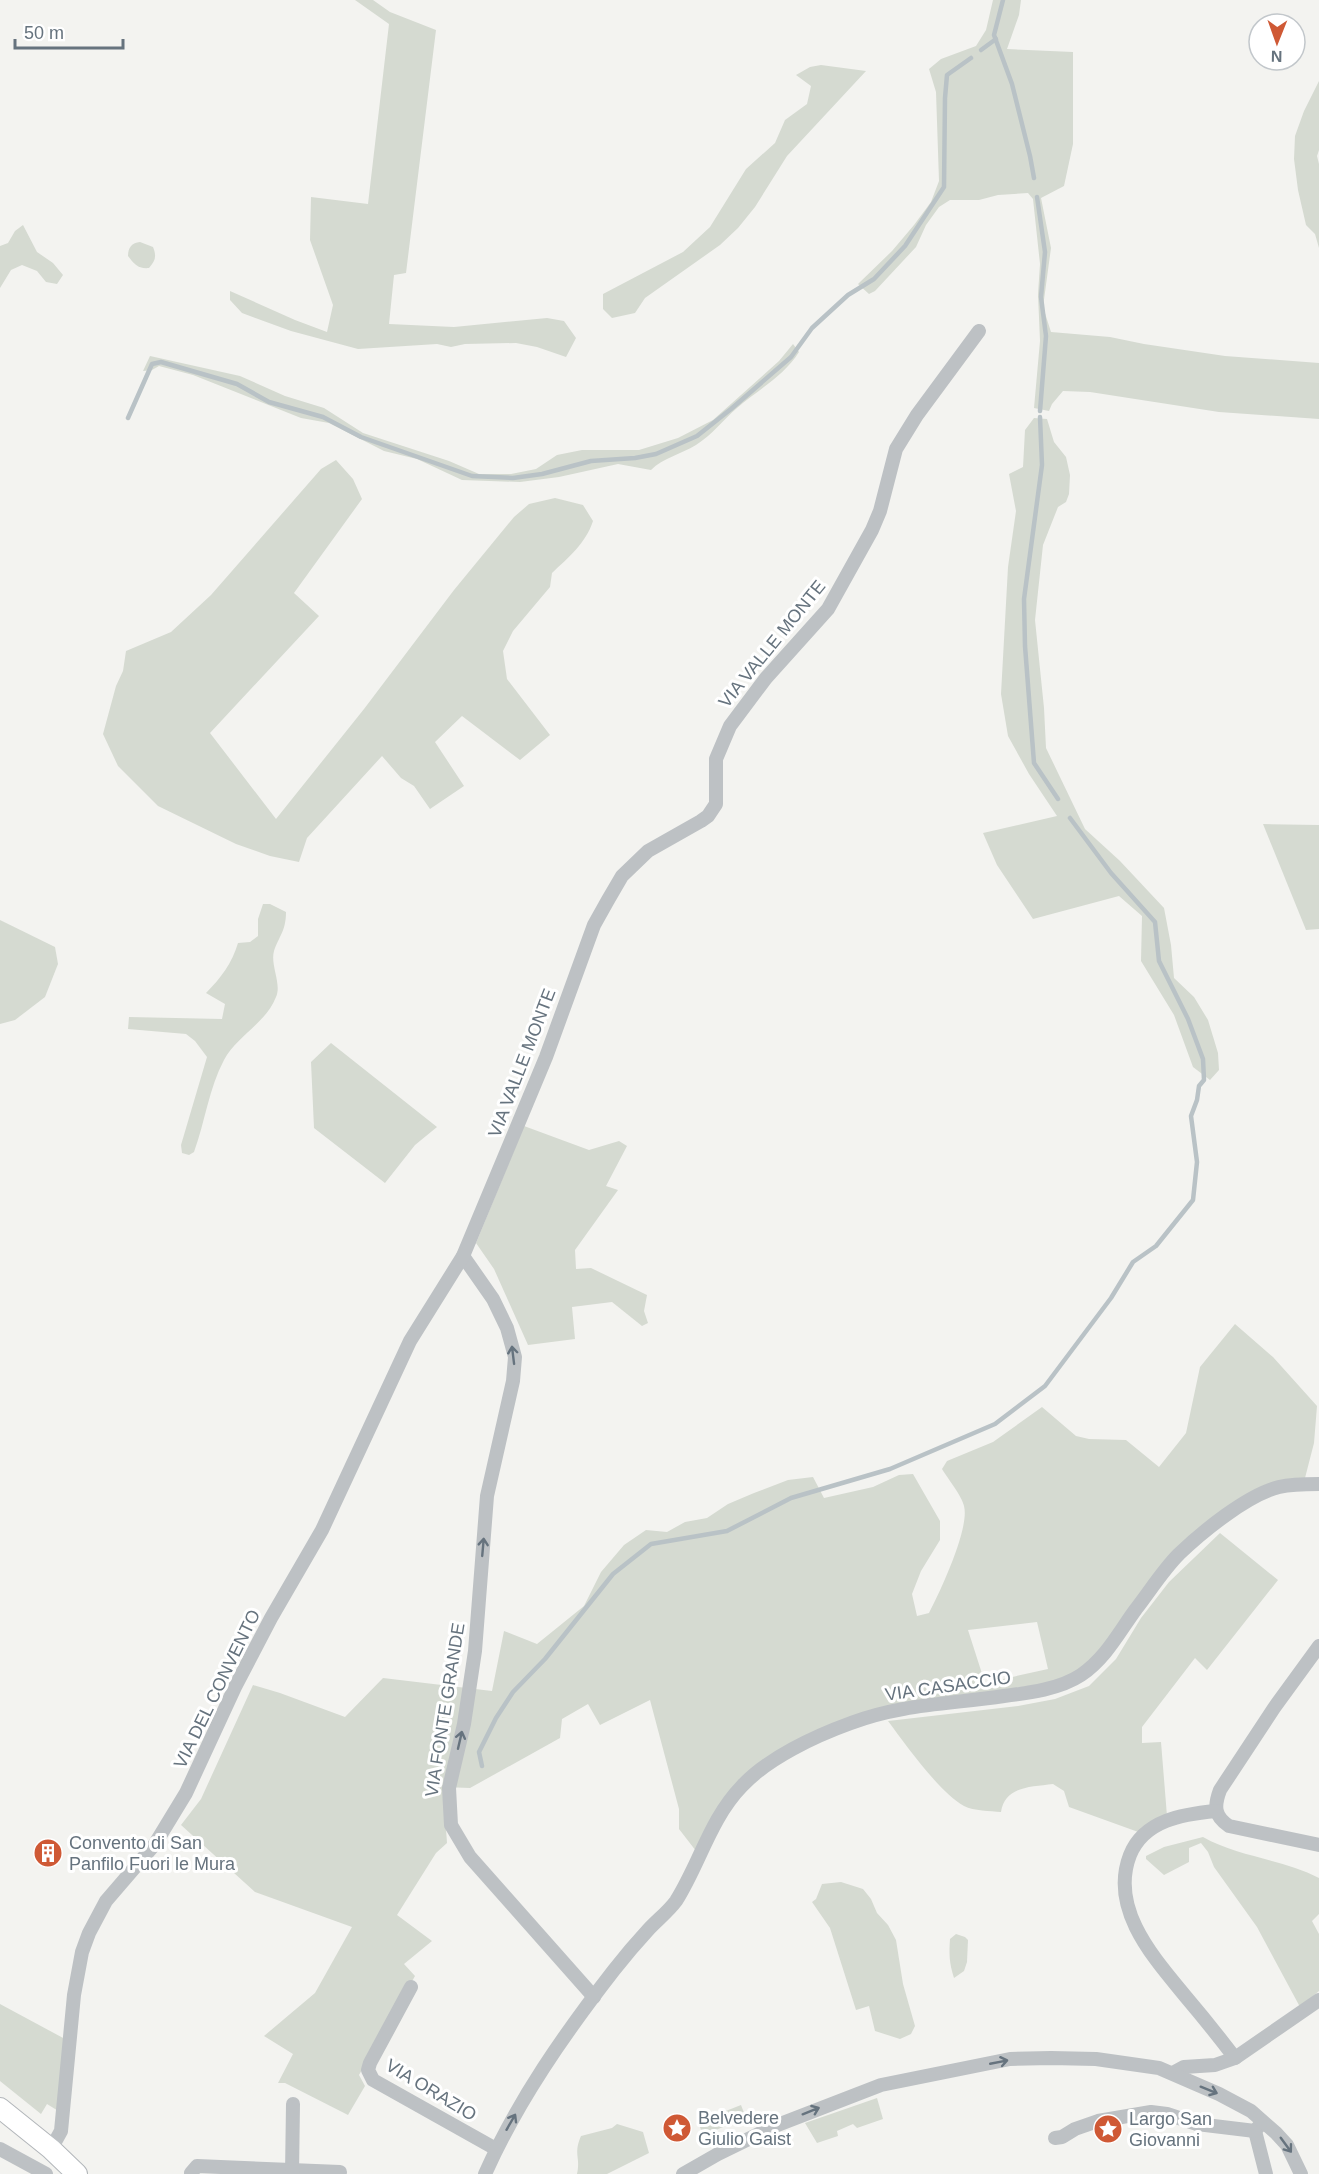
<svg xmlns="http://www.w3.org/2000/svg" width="1319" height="2174" font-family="Helvetica,sans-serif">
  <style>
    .green { fill: #d5dad1; fill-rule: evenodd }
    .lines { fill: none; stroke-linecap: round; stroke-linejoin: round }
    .stream { stroke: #b9c2c6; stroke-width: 4.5 }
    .secondary-casing { stroke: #b2b6ba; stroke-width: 22 }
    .minor { stroke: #bdc1c4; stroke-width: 14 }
    .secondary { stroke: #fff; stroke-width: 20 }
    .oneway { stroke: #66737e }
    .labels { text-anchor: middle; stroke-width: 6; stroke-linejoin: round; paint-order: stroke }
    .street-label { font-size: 18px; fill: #66737e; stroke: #fff }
    .poi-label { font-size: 18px; fill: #66737e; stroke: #fff; text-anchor: start }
  </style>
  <rect width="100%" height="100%" fill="#f3f3f0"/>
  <g class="green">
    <path d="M 355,0 L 373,0 L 390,12 L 436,30 L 406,273 L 394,275 L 389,324 L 454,327 L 547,318 L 564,321 L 576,338 L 566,357 L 537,347 L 516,343 L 465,344 L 451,347 L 437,344 L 358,349 L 291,331 L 242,313 L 230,300 L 230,291 L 295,320 L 327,332 L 333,305 L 310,240 L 311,197 L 368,204 L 389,24 Z"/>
    <path d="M 993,0 L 1021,0 L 1019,15 L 1007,49 L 1073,52 L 1073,144 L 1064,186 L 1041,198 L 1051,248 L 1043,307 L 1051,332 L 1110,337 L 1144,344 L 1225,356 L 1319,363 L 1319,419 L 1219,412 L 1090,392 L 1063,391 L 1052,404 L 1049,411 L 1034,408 L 1040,341 L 1038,294 L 1040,264 L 1033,199 L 1028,193 L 998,195 L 979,200 L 950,200 L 939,207 L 926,225 L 916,247 L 875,291 L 869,294 L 858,284 L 892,251 L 914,225 L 931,202 L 939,181 L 936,92 L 929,69 L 941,59 L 976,46 L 986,30 Z"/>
    <path d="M 821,65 L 866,71 L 787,156 L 755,207 L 738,228 L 720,245 L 645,298 L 635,313 L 612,318 L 603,309 L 603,294 L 683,252 L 710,227 L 746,169 L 775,143 L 785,120 L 807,104 L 811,86 L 796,75 L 810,67 Z"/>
    <path d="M 1319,81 L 1319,150 L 1317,156 L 1319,164 L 1319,248 L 1315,234 L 1306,225 L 1298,190 L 1294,159 L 1295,136 L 1304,111 Z"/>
    <path d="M 23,225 L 37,252 L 53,263 L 63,275 L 57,284 L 46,282 L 37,271 L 22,265 L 11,270 L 0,288 L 0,246 L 8,243 L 15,231 Z"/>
    <path d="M 140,242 L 153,247 C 157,257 155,261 149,268 C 138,269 134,264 128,256 C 128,247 132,243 140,242 Z"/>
    <path d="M 793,344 L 799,352 C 784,376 758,390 737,408 C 722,421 713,434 696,445 C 681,454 663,458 651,470 L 618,464 L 559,477 L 520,482 L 462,480 L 417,459 L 384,451 L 329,423 L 301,418 L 193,375 L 159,366 L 152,370 L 143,371 L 150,356 L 240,376 L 285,396 L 324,408 L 363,433 L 449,461 L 479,474 L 511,474 L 536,469 L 557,455 L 582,450 L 639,450 L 678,438 L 713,420 L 779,361 Z"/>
    <path d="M 1034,418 L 1047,419 L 1054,442 L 1066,457 L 1070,475 L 1069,494 L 1066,502 L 1058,507 L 1043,545 L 1035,620 L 1044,708 L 1046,748 L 1085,829 L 1120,861 L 1164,908 L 1171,945 L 1174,978 L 1194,997 L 1208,1020 L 1218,1053 L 1219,1070 L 1210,1080 L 1193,1067 L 1174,1015 L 1141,961 L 1142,916 L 1119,896 L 1033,919 L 997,865 L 983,833 L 1057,816 L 1029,774 L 1008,736 L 1001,694 L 1008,567 L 1016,511 L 1009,474 L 1023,467 L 1025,430 Z"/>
    <path d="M 336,460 L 353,479 L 362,499 L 294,593 L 319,616 L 210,733 L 276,819 L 364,709 L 454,590 L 514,517 L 529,504 L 555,498 L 583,505 L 593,521 C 586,543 568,558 552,573 L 550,587 L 513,631 L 503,651 L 507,679 L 550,735 L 520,760 L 462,716 L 435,742 L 464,786 L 430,809 L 414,786 L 401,778 L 382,756 L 307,838 L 299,862 L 270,856 L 236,844 L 158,806 L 118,766 L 103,734 L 116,686 L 123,671 L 126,651 L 171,632 L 211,595 L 321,469 Z"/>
    <path d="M 1263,824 L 1319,825 L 1319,929 L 1306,930 Z"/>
    <path d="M 263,904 L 270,904 L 286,912 C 286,931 279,936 274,951 C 270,965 282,984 276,997 C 266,1023 237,1036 224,1060 C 209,1088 205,1122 194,1152 L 189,1155 L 182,1153 L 181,1145 L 207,1057 L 195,1041 L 186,1034 L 128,1029 L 129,1017 L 222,1019 L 225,1004 L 206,993 C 221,978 232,963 238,943 L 250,942 L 258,936 L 258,919 Z"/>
    <path d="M 0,920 L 55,947 L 58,964 L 45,997 L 15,1020 L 0,1024 Z"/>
    <path d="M 331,1043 L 437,1127 L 415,1145 L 385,1183 L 314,1128 L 311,1062 Z"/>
    <path d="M 524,1126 L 589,1150 L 619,1141 L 627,1146 L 606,1186 L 618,1190 L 575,1250 L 576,1269 L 591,1268 L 647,1295 L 644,1311 L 648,1323 L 642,1326 L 612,1302 L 572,1307 L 575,1339 L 528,1345 L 494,1269 L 476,1243 Z"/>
    <path d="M 1235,1324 L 1273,1357 L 1317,1406 L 1314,1443 L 1305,1478 L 1216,1518 L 1106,1646 L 1070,1677 L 1037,1685 L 924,1701 L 773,1756 L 696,1851 L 679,1829 L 679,1809 L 650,1700 L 600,1725 L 588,1704 L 562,1719 L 560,1738 L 470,1788 L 443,1787 L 447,1843 L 436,1853 L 397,1915 L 432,1941 L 404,1964 L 415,1976 L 359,2075 L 365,2086 L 348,2115 L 285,2083 L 278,2083 L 293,2054 L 264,2036 L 315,1993 L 352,1927 L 255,1892 L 181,1825 L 201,1799 L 253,1685 L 280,1693 L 345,1717 L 383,1678 L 492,1691 L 504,1631 L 537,1644 L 584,1606 L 601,1572 L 624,1545 L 646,1530 L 667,1532 L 685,1522 L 707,1518 L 728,1504 L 754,1493 L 788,1480 L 813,1477 L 824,1498 L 873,1487 L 899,1475 L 913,1474 L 940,1521 L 940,1540 L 921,1571 L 912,1594 L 917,1616 L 929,1613 C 940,1592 970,1528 964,1506 C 962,1496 948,1479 942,1469 L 947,1461 L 993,1442 L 1042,1407 L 1076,1436 L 1089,1439 L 1126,1440 L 1159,1467 L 1186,1433 L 1200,1367 ZM 1037,1622 L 1048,1669 L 985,1683 L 968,1630 Z"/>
    <path d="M 1220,1533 L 1278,1580 L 1207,1670 L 1195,1658 L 1142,1727 L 1142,1743 L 1161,1742 L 1167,1816 L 1141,1833 L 1069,1807 L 1064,1791 L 1053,1784 C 1031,1787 1005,1786 1001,1812 C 990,1811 974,1811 964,1806 C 939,1792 906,1745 888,1721 L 1018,1706 L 1055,1699 L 1089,1686 L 1116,1659 L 1141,1618 L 1169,1582 Z"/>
    <path d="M 1203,1837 C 1238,1857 1283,1859 1319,1878 L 1319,1914 L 1312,1921 L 1319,1934 L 1319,1991 L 1300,2007 L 1257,1927 L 1214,1867 L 1208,1852 L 1201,1843 L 1189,1848 L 1189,1862 L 1164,1875 L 1146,1859 L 1146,1856 L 1164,1847 Z"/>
    <path d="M 841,1882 L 863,1889 L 871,1899 L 877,1913 L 888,1925 L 896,1940 L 903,1984 L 915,2026 L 911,2034 L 900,2039 L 875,2031 L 869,2006 L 856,2010 L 830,1928 L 812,1902 L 816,1899 L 822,1884 Z"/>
    <path d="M 956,1934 L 965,1937 L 968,1940 L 967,1962 L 964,1971 L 954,1978 C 949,1963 949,1953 950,1939 Z"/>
    <path d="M 0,2004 L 65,2039 L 60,2112 L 47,2104 L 41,2114 L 0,2081 Z"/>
    <path d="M 877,2098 L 883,2119 L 857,2128 L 853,2124 L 837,2131 L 838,2136 L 817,2143 L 805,2123 Z"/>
    <path d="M 741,2105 L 746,2118 L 703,2135 L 698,2122 Z"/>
    <path d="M 617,2124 L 643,2132 L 649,2153 L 607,2174 L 577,2174 C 581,2158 573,2154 581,2136 L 612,2128 Z"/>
  </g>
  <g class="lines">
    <g class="stream">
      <path d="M 1003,0 L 994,35 L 1012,84 L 1030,156 L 1034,178"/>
      <path d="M 981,50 L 996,39"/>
      <path d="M 1037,197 L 1045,252 L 1041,297 L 1046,336 L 1040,411"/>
      <path d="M 1040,417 L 1042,465 L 1024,599 L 1025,646 L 1034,763 L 1058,799"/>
      <path d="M 128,418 L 152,364 L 161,362 L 237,384 L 269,402 L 323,417 L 361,437 L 472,476 L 513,478 L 542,474 L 591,461 L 635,458 L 656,454 L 697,436 L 731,409 L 791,357 L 812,328 L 848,295 L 874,279 L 905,246 L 944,187 L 945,98 L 947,75 L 971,58"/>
      <path d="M 482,1766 L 479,1752 L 496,1718 L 513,1692 L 545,1659 L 613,1574 L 651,1544 L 727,1531 L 791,1498 L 890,1469 L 995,1424 L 1045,1386 L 1111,1298 L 1133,1262 L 1156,1246 L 1193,1200 L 1197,1162 L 1191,1116 L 1197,1100 L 1199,1086 L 1204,1080 L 1203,1059 L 1188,1019 L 1159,961 L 1155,922 L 1111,873 L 1070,818"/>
    </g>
    <g class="secondary-casing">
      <path id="secondary" d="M 0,2108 L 51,2149 L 77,2174"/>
    </g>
    <g class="minor">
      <path d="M 463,1256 L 493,1299 L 507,1328 L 515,1357 L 513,1381 L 487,1496 L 475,1651 L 464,1724 L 449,1788 L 451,1825 L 470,1857 L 594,1997"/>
      <path d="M 1319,1646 L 1274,1708 L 1220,1790 C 1214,1806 1214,1816 1229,1826 L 1319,1845"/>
      <path d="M 1216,1811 C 1183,1814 1144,1820 1130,1855 C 1109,1909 1154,1958 1186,1997 C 1203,2017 1219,2037 1235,2058"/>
      <path d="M 411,1987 L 370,2063 L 368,2070 L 373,2080 L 496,2149"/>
      <path d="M 1173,2073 L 1184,2067 L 1215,2065 L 1235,2058 L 1319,2000"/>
      <path d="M 1260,2125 L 1255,2131 L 1266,2174"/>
      <path d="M 1055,2138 L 1062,2137 L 1075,2129 L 1098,2121 L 1151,2112 L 1167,2114 L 1197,2124 L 1255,2131"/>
      <path d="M 0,2149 L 46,2174"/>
      <path d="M 51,2149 L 61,2131 L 74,1995 L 82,1952 L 89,1933 L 106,1901 L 155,1844 L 186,1793 L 235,1687 L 271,1618 L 322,1530 L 410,1341 L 463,1256 L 546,1057 L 594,925 L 608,900 L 622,876 L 648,851 L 701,821 L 708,816 L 716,804 L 716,759 L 730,726 L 766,678 L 828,609 L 872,530 L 880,511 L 896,449 L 917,415 L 979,331"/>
      <path d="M 191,2173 L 197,2166 L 340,2172"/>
      <path d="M 292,2174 L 293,2104"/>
      <path d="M 485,2174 C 518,2100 565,2033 614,1970 C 625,1956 636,1943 648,1930 C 657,1920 668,1912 676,1901 C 700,1863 710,1819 742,1786 C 768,1758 815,1736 851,1723 C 900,1704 952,1704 1004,1696 C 1029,1693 1060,1689 1081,1675 C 1106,1658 1119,1632 1136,1609 C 1150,1591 1163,1570 1179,1554 C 1202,1532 1247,1495 1279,1487 C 1292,1484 1305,1484 1319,1484"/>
      <path d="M 683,2174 L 718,2154 L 775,2126 L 881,2085 L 1010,2059 L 1051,2058 L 1096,2059 L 1159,2068 L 1219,2094 L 1251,2111 L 1276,2133 L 1287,2145 L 1301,2174"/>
    </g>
    <use href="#secondary" class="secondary"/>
  </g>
  <defs><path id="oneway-shaft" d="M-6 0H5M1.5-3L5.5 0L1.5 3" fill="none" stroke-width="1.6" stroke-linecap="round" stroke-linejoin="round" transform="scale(1.5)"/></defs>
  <g class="oneway">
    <use href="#oneway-shaft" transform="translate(513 1355) rotate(-97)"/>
    <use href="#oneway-shaft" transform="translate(483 1547) rotate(-85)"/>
    <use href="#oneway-shaft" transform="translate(460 1740) rotate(-77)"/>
    <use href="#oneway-shaft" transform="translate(999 2062) rotate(-11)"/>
    <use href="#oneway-shaft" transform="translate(1209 2090) rotate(22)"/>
    <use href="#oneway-shaft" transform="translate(811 2111) rotate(-22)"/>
    <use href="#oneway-shaft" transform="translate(511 2122) rotate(-60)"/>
    <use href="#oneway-shaft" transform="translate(1286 2145) rotate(54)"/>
  </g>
  <defs>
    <g id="building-disc" transform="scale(1.5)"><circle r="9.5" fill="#cf5935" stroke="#fff"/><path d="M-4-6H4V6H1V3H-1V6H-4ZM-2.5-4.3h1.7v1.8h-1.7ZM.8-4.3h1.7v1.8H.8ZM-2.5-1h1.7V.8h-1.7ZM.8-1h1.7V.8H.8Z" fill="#fff"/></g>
    <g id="sight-disc" transform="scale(1.5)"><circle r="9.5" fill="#cf5935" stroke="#fff"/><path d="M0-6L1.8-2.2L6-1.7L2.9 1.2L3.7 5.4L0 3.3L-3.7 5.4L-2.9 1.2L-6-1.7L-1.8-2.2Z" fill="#fff"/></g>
  </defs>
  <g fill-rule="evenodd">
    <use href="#building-disc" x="48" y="1853"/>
    <use href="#sight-disc" x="677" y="2128"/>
    <use href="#sight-disc" x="1108" y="2129"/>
  </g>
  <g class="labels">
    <g class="street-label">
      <text transform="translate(772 644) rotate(-51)" y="6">VIA VALLE MONTE</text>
      <text transform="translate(522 1063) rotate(-69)" y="6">VIA VALLE MONTE</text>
      <text transform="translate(948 1686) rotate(-8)" y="6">VIA CASACCIO</text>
      <text transform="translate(217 1689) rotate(-64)" y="6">VIA DEL CONVENTO</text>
      <text transform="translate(445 1710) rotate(-81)" y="6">VIA FONTE GRANDE</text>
      <text transform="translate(431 2090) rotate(31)" y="6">VIA ORAZIO</text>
    </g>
    <g class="poi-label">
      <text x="69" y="1849">Convento di San<tspan x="69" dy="21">Panfilo Fuori le Mura</tspan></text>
      <text x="698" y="2124">Belvedere<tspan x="698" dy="21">Giulio Gaist</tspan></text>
      <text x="1129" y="2125">Largo San<tspan x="1129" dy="21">Giovanni</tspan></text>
    </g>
  </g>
  <g transform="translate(1277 42) rotate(181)"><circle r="28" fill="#ffffff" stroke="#c2c7cb" stroke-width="1.5"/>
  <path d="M0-4.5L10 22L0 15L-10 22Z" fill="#cf5935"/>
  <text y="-9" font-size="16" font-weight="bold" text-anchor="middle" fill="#66737e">N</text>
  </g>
  <path d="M15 39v9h108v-9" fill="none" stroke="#66737e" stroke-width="3"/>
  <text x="24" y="39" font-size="18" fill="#66737e" stroke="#ffffff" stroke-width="4.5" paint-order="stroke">50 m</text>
</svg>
